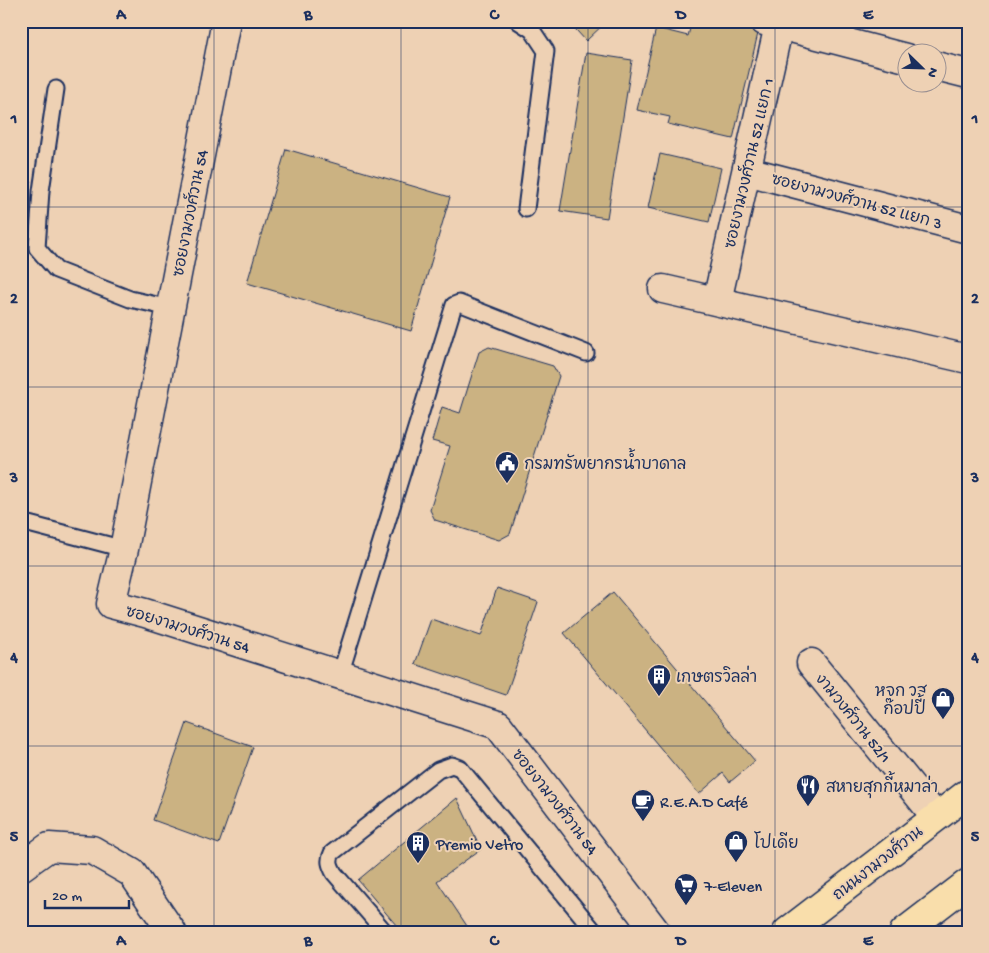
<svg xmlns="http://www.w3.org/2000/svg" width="989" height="953" font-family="'Gochi Hand','Playpen Sans Thai',sans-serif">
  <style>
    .building { fill: #cbb282; stroke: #1b2f5e }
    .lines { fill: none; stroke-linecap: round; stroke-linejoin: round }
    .service-casing { stroke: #1b2f5e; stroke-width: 19 }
    .minor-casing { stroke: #1b2f5e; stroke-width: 31 }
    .tertiary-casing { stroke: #1b2f5e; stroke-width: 31 }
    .primary-casing { stroke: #1b2f5e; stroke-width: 31 }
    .service { stroke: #eed1b4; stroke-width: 15 }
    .minor { stroke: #eed1b4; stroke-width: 28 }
    .tertiary { stroke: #eed1b4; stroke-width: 28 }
    .primary { stroke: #f9deab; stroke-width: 28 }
    .grid { fill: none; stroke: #1b2f5e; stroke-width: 1; stroke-opacity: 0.55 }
    .labels { text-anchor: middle; stroke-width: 4; stroke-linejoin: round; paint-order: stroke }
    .street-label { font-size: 16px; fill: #1b2f5e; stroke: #eed1b4 }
    .poi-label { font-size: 16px; fill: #1b2f5e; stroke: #eed1b4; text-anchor: start }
    .neatline { fill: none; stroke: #1b2f5e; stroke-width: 2 }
    .grid-label { font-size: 16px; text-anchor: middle; font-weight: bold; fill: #1b2f5e }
  </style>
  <rect width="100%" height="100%" fill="#eed1b4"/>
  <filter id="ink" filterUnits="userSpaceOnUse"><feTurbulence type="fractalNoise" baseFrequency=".02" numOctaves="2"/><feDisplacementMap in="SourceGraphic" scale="10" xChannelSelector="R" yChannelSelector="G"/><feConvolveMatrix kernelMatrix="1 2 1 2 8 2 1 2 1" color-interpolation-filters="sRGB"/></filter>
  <g filter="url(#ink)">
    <g class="building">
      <path d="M 568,21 L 607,21 L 586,41 Z"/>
      <path d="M 692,21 L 727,21 L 759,29 L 733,139 L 668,124 L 670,117 L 637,110 L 656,28 L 688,36 Z"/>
      <path d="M 586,53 L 632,60 L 607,218 L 560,211 Z"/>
      <path d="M 286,149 L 450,197 L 411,331 L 247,283 Z"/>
      <path d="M 660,154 L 721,168 L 709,222 L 648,208 Z"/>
      <path d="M 489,347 L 553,366 L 559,376 L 510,534 L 499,540 L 435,520 L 430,510 L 450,446 L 432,441 L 442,407 L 460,413 L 479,352 Z"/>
      <path d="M 497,588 L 538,602 L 506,695 L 415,664 L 431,619 L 481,636 Z"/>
      <path d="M 613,592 L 755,761 L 730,782 L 723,773 L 699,794 L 564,633 Z"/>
      <path d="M 187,723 L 253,747 L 219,844 L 153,820 Z"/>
      <path d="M 457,798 L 481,849 L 437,881 L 471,932 L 402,932 L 358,880 Z"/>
    </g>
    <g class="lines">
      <g class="service-casing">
        <g id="service">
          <path d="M 518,21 L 532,30 L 546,51 L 526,209"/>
          <path d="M 56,89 L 41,191 L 37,248 L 56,270 L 130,299 L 170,308"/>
          <path d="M 21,522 L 124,549"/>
          <path d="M 340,675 L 454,305 L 459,303 L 586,353"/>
          <path d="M 385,932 L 334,873 C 330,865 328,861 332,853 L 438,770 L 452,765 L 460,768 L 595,932"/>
        </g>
      </g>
      <g class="minor-casing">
        <g id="minor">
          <path d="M 764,21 L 906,58"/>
          <path d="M 936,66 L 968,74"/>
          <path d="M 747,171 L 968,229"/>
          <path d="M 663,289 L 968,359"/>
          <path d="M 717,301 L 779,25"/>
          <path d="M 811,663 L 936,817"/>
          <path d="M 21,867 L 49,847 L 92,850 L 132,873 L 172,932"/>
        </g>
      </g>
      <g class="tertiary-casing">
        <path id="tertiary" d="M 226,21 L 124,549 L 111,604 L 145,613 L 498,725 L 656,932"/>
      </g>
      <g class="primary-casing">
        <g id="primary">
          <path d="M 787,932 L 968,793"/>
          <path d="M 904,932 L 968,883"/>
        </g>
      </g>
      <use href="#service" class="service"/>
      <use href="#minor" class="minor"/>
      <use href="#tertiary" class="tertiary"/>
      <use href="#primary" class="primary"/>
    </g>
  </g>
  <path class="grid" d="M 214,21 L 214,932M 401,21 L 401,932M 588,21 L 588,932M 775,21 L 775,932M 21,207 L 968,207M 21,387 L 968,387M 21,566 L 968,566M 21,746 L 968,746"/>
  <defs>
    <g id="civic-pin" transform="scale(1.25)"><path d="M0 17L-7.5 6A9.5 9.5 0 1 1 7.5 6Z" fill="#1b2f5e" stroke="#eed1b4"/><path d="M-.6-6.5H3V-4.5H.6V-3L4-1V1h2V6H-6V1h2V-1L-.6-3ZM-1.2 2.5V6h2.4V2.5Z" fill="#fff"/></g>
    <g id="building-pin" transform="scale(1.25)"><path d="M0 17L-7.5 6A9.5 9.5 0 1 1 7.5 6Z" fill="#1b2f5e" stroke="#eed1b4"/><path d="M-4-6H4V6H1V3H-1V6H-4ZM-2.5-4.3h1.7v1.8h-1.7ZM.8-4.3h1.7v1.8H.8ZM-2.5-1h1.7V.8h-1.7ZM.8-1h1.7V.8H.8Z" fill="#fff"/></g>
    <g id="shop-pin" transform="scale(1.25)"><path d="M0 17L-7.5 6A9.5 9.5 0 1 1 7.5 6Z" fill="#1b2f5e" stroke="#eed1b4"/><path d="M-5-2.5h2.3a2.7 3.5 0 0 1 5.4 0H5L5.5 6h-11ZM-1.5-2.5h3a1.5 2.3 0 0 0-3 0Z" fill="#fff"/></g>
    <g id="restaurant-pin" transform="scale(1.25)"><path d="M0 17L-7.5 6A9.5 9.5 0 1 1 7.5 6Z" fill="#1b2f5e" stroke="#eed1b4"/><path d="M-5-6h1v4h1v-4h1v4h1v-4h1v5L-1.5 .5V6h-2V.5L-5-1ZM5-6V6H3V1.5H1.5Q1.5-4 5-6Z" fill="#fff"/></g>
    <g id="cafe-pin" transform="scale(1.25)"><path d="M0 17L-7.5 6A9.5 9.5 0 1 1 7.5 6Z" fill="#1b2f5e" stroke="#eed1b4"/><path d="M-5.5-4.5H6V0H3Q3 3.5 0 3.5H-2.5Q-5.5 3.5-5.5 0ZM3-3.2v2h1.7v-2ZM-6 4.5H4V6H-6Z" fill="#fff"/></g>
    <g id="supermarket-pin" transform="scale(1.25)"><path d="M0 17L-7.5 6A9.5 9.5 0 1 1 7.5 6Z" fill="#1b2f5e" stroke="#eed1b4"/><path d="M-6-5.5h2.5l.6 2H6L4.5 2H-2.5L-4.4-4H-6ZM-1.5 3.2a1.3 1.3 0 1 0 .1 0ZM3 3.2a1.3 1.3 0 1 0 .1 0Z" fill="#fff"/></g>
  </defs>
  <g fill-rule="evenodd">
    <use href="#civic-pin" x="507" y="463"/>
    <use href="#building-pin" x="659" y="676"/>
    <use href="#shop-pin" x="943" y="699"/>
    <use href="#restaurant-pin" x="808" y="786"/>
    <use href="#cafe-pin" x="643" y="801"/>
    <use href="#shop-pin" x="736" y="842"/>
    <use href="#building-pin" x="418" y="843"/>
    <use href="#supermarket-pin" x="686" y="885"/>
  </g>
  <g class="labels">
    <g class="street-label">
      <text transform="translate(748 163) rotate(-77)" y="6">ซอยงามวงศ์วาน 52 แยก 1</text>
      <text transform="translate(857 200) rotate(15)" y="6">ซอยงามวงศ์วาน 52 แยก 3</text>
      <text transform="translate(189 213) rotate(-79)" y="6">ซอยงามวงศ์วาน 54</text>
      <text transform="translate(188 628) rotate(17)" y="6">ซอยงามวงศ์วาน 54</text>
      <text transform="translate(854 717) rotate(51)" y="6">งามวงศ์วาน 52/1</text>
      <text transform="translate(556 801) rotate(52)" y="6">ซอยงามวงศ์วาน 54</text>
      <text transform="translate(877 862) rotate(-38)" y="6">ถนนงามวงศ์วาน</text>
    </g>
    <g class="poi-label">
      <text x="524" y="469">กรมทรัพยากรน้ำบาดาล</text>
      <text x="676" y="682">เกษตรวิลล่า</text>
      <text x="926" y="696" text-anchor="end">หจก วสุ<tspan x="926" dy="18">ก๊อปปี้</tspan></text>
      <text x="826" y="792">สหายสุกกี้หมาล่า</text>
      <text x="660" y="807">R.E.A.D Café</text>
      <text x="754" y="848">โปเดีย</text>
      <text x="436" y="849">Premio Vetro</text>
      <text x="704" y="891">7-Eleven</text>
    </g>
  </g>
  <rect width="989" height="953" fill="none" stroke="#eed1b4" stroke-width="55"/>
  <g transform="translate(922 68) rotate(113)"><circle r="24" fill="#eed1b4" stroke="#9a9092"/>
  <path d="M0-4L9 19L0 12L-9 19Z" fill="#1b2f5e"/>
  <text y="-8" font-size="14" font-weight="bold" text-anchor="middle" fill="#1b2f5e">N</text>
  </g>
  <path d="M45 900v8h84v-8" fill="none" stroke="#1b2f5e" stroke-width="2.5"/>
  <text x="52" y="900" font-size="15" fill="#1b2f5e" stroke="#eed1b4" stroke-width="4" paint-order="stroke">20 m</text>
  <rect x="28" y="28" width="934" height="898" class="neatline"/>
  <g class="grid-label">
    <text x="121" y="19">A</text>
    <text x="308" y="19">B</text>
    <text x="494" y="19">C</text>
    <text x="681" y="19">D</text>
    <text x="868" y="19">E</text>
    <text x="14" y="123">1</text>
    <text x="975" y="123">1</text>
    <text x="14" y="303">2</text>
    <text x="975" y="303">2</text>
    <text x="14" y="482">3</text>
    <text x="975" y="482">3</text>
    <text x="14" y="662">4</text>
    <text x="975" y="662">4</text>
    <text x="14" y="841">5</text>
    <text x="975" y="841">5</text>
    <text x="121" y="945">A</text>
    <text x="308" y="945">B</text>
    <text x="494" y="945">C</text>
    <text x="681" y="945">D</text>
    <text x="868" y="945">E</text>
  </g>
</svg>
